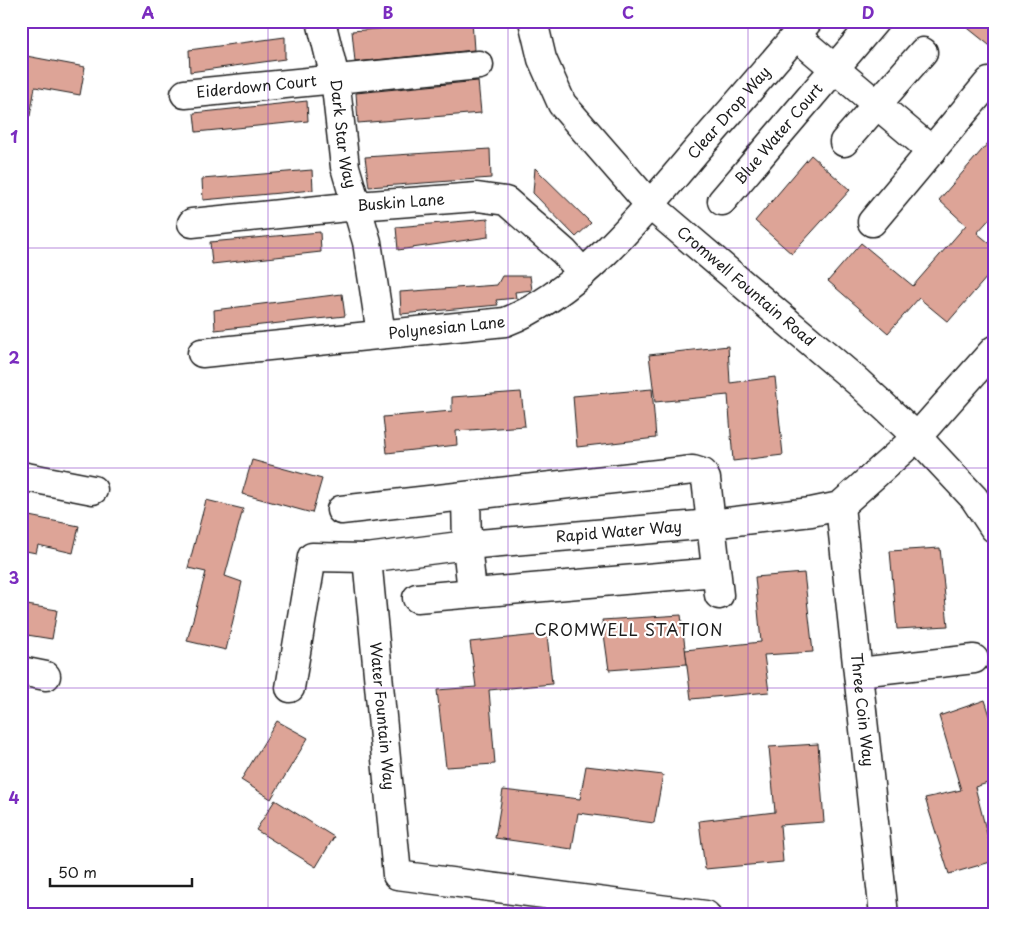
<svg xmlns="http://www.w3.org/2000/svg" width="1015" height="936" font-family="'Playpen Sans',sans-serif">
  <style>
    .building { fill: #dda497; stroke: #1c1c1c }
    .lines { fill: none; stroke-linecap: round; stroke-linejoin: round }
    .minor-casing { stroke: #1c1c1c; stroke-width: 31 }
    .minor { stroke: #fff; stroke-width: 28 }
    .grid { fill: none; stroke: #7b2cbf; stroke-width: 1; stroke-opacity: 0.55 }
    .labels { text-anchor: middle; stroke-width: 4.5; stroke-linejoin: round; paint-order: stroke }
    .street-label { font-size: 15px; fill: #1c1c1c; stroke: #fff }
    .neighbourhood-label { font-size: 16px; letter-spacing: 1px; fill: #1c1c1c; stroke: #fff }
    .neatline { fill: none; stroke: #7b2cbf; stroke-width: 2 }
    .grid-label { font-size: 16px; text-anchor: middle; font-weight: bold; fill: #7b2cbf }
  </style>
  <rect width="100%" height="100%" fill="#fff"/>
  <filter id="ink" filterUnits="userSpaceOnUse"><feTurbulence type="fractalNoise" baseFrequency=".02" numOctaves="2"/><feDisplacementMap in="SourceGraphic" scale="10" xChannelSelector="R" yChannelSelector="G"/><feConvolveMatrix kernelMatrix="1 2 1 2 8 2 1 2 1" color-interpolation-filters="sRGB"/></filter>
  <g filter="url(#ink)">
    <g class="building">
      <path d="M 472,21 L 474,50 L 355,62 L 352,31 Z"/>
      <path d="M 959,21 L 994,21 L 994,49 Z"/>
      <path d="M 285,37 L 285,59 L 190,72 L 189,50 Z"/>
      <path d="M 21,55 L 85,67 L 80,95 L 35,87 L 30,116 L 21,116 Z"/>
      <path d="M 478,81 L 481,113 L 358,123 L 356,93 Z"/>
      <path d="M 307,101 L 308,121 L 196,132 L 194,113 Z"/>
      <path d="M 994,136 L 994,214 L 977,233 L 994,247 L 994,269 L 948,322 L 919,298 L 888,333 L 828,281 L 861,243 L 913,286 L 966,225 L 939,200 Z"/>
      <path d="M 490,149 L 491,178 L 369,187 L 365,157 Z"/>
      <path d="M 811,155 L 850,190 L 792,254 L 755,221 Z"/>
      <path d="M 535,168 L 591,223 L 576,237 L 533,193 Z"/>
      <path d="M 312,170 L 313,190 L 203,200 L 202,179 Z"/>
      <path d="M 488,219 L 488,237 L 398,250 L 396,227 Z"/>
      <path d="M 320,232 L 321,252 L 212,264 L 210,242 Z"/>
      <path d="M 502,276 L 530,276 L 532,290 L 515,292 L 516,298 L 496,300 L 498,305 L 401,314 L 400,292 L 497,285 Z"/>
      <path d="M 342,294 L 345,316 L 215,330 L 214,310 Z"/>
      <path d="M 728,346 L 730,383 L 775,377 L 783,455 L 733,461 L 728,395 L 655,402 L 649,355 Z"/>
      <path d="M 652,389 L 656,438 L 577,447 L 573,396 Z"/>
      <path d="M 521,392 L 525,426 L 456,431 L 457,445 L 387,453 L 383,417 L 452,411 L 452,397 Z"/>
      <path d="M 252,460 L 322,479 L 312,513 L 242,494 Z"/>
      <path d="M 206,500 L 243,509 L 225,576 L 242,582 L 226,650 L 187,641 L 206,572 L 188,568 Z"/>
      <path d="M 24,515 L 79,526 L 73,553 L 38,545 L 36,553 L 21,550 L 21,528 Z"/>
      <path d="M 940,548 L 948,626 L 897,629 L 890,551 Z"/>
      <path d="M 804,573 L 813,652 L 764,655 L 769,692 L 691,699 L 685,650 L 761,642 L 755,577 Z"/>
      <path d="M 21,604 L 57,610 L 52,639 L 21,634 Z"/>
      <path d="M 681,615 L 687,664 L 609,670 L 602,620 Z"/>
      <path d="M 547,634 L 552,684 L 489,690 L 495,764 L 446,767 L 437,690 L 476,687 L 470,642 Z"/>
      <path d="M 985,700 L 994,728 L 994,781 L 975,787 L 994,861 L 949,874 L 925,798 L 961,790 L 939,716 Z"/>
      <path d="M 277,721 L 308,738 L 271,799 L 241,780 Z"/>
      <path d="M 818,744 L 824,822 L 780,825 L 783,862 L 705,869 L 699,821 L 775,812 L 769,747 Z"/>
      <path d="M 586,766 L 663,775 L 654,823 L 578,813 L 572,849 L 495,838 L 503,790 L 580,799 Z"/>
      <path d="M 275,800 L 334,837 L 316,867 L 256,830 Z"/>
    </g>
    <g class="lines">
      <g class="minor-casing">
        <g id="minor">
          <path id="s1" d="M 321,21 L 335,78 L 345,167 L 367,242 L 381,334"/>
          <path id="s2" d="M 533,21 L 542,59 L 562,104 L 650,205 L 858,382 L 917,437 L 974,498 L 994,528"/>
          <path d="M 796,36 L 932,151"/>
          <path id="s3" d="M 185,94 L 479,65"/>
          <path d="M 844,142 L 923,52"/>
          <path id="s4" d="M 722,201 L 875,21"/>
          <path d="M 872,222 L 989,82"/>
          <path id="s5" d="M 192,223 L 357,206 L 477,197 L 506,201 L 564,252 L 583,273"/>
          <path id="s6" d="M 202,353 L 505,322 C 579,294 646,210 696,151 C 734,108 771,65 808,21"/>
          <path d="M 21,476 L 93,490"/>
          <path d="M 466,497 L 467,545 L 472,592"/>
          <path id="s7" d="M 840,506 L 884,915"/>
          <path d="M 341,510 L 693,470 L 703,473 L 706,479 L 719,595"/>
          <path id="s8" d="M 367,558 L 397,875 L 706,915"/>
          <path d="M 417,598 L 716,572"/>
          <path d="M 21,671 L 46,676"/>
          <path d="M 859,672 L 974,659"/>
          <path id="s9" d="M 290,688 L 312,557 L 367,558 L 467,545 L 711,524 L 811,512 L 840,506 L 917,437 L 994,350"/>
        </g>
      </g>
      <use href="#minor" class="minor"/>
    </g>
  </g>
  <path class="grid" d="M 268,21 L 268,915M 508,21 L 508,915M 748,21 L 748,915M 21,248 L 994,248M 21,468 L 994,468M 21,688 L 994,688"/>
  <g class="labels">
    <g class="street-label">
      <text dy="5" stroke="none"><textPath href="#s3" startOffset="72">Eiderdown Court</textPath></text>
      <text dy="5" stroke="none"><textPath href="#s6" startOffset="614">Clear Drop Way</textPath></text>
      <text dy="5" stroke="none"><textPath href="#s1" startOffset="115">Dark Star Way</textPath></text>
      <text dy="5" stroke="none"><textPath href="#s4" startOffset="88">Blue Water Court</textPath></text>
      <text dy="5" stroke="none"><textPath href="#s5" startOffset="210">Buskin Lane</textPath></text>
      <text dy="5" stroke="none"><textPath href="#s2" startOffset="348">Cromwell Fountain Road</textPath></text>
      <text dy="5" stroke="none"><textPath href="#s6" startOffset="246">Polynesian Lane</textPath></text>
      <text dy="5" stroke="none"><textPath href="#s9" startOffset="441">Rapid Water Way</textPath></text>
      <text dy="5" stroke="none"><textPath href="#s7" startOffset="205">Three Coin Way</textPath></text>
      <text dy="5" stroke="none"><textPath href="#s8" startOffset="159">Water Fountain Way</textPath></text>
    </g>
    <g class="neighbourhood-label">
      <text x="629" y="636">CROMWELL STATION</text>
    </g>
  </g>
  <rect width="1015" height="936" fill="none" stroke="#fff" stroke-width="55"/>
  <path d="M50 878v8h142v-8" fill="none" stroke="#1c1c1c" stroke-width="2.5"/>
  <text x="58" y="878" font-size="15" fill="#1c1c1c" stroke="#ffffff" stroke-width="4" paint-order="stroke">50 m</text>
  <rect x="28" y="28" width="960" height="880" class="neatline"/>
  <g class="grid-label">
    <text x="148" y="19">A</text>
    <text x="388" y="19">B</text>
    <text x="628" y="19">C</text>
    <text x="868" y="19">D</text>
    <text x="14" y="143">1</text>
    <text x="14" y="364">2</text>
    <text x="14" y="584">3</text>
    <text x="14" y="804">4</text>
  </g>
</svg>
